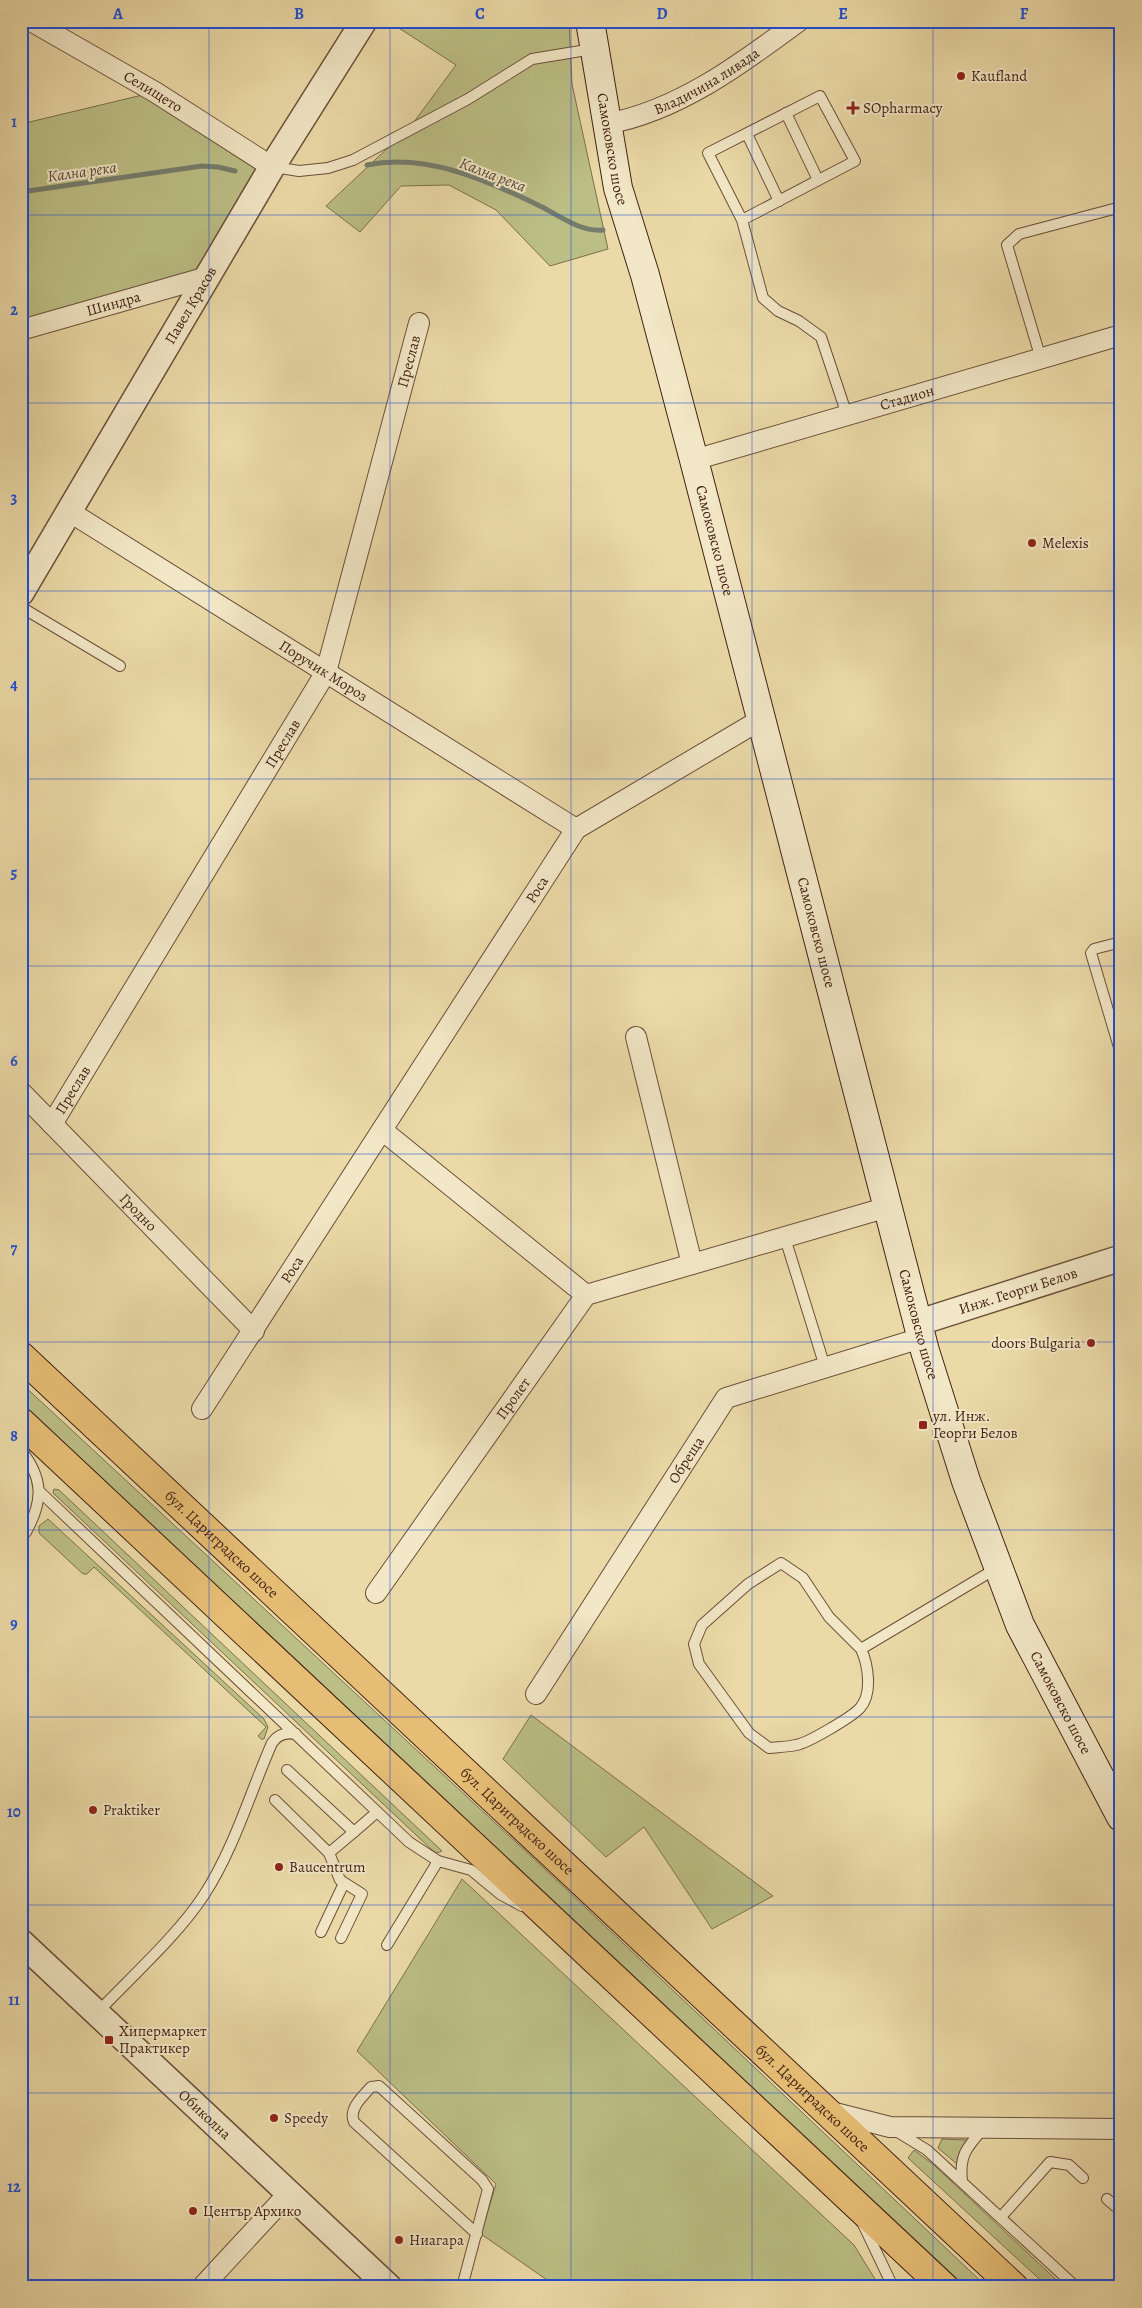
<svg xmlns="http://www.w3.org/2000/svg" width="1142" height="2308" font-family="Alegreya,serif">
  <style>
    .green { fill: #bbbe85; stroke: #7e704c }
    .lines { fill: none; stroke-linecap: round; stroke-linejoin: round }
    .stream { stroke: #767d6c; stroke-width: 5 }
    .service-casing { stroke: #6c4f39; stroke-width: 12 }
    .minor-casing { stroke: #6c4f39; stroke-width: 22 }
    .tertiary-casing { stroke: #6c4f39; stroke-width: 28 }
    .secondary-casing { stroke: #422114; stroke-width: 30 }
    .trunk-casing { stroke: #422114; stroke-width: 30 }
    .service { stroke: #f2e7c6; stroke-width: 10 }
    .minor { stroke: #f2e7c6; stroke-width: 20 }
    .tertiary { stroke: #f2e7c6; stroke-width: 25 }
    .secondary { stroke: #f2e7c6; stroke-width: 28 }
    .trunk { stroke: #e6bd74; stroke-width: 28 }
    .grid { fill: none; stroke: #1d4ed8; stroke-width: 1; stroke-opacity: 0.55 }
    .poi-dot { fill: #8f2418; stroke: #f2e7c6; stroke-width: 2 }
    .labels { text-anchor: middle; stroke-width: 4; stroke-linejoin: round; paint-order: stroke }
    .poi-label { font-size: 15px; fill: #422114; stroke: #f2e7c6; text-anchor: start }
    .street-label { font-size: 15px; fill: #422114; stroke: #f2e7c6 }
    .water-label { font-size: 16px; font-style: italic; fill: #584839; stroke: #f2e7c6 }
    .neatline { fill: none; stroke: #1d4ed8; stroke-width: 2 }
    .grid-label { font-size: 16px; text-anchor: middle; font-weight: bold; fill: #1d4ed8 }
  </style>
  <rect width="100%" height="100%" fill="#ebdaa8"/>
  <filter id="stains"><feTurbulence type="fractalNoise" baseFrequency=".004" numOctaves="4"/><feColorMatrix values="0 0 0 0 .2 0 0 0 0 .09 0 0 0 0 .02 0 0 0 .5 -.17"/></filter>
  <radialGradient id="worn" r=".72"><stop offset=".6" stop-color="#630" stop-opacity="0"/><stop offset="1" stop-color="#630" stop-opacity=".3"/></radialGradient>
  <g class="green">
    <path d="M 388,21 L 569,21 L 572,84 L 608,249 L 550,266 L 496,210 L 449,185 L 401,186 L 360,232 L 326,206 L 411,126 L 456,65 Z"/>
    <path d="M 155,92 L 272,167 L 207,277 L 21,330 L 21,124 Z"/>
    <path d="M 21,1383 L 533,1858 L 987,2287 L 966,2287 L 21,1402 Z"/>
    <path d="M 54,1489 L 59,1490 L 442,1851 L 437,1853 L 432,1850 L 53,1493 Z"/>
    <path d="M 48,1519 L 264,1719 L 268,1727 L 264,1739 L 261,1739 L 258,1736 L 266,1727 L 94,1567 L 87,1574 L 83,1574 L 39,1533 L 39,1526 Z"/>
    <path d="M 531,1715 L 773,1896 L 712,1929 L 644,1827 L 606,1857 L 503,1759 Z"/>
    <path d="M 462,1879 L 854,2245 L 875,2279 L 868,2287 L 557,2287 L 481,2234 L 496,2184 L 357,2051 Z"/>
    <path d="M 942,2139 L 966,2140 L 957,2164 L 938,2148 Z"/>
    <path d="M 914,2150 L 934,2165 L 1064,2287 L 1048,2287 L 908,2158 Z"/>
  </g>
  <g class="lines">
    <g class="stream">
      <path d="M 367,165 C 426,153 487,180 540,206 C 560,216 580,232 603,230"/>
      <path d="M 21,192 L 202,166 L 218,167 L 235,171"/>
    </g>
    <g class="service-casing">
      <g id="service">
        <path d="M 786,113 L 818,180"/>
        <path d="M 747,134 L 779,201"/>
        <path d="M 274,167 L 299,171 L 328,168 L 353,160 L 468,99 L 532,59 L 593,49"/>
        <path d="M 742,220 L 855,161 L 820,96 L 708,153 L 742,220 L 763,298 L 778,311 L 799,321 L 821,337 L 847,415"/>
        <path d="M 1041,359 L 1007,245 L 1019,234 L 1121,207"/>
        <path d="M 21,607 L 120,666"/>
        <path d="M 1121,942 L 1094,949 L 1091,953 L 1121,1054"/>
        <path d="M 785,1238 L 825,1367"/>
        <path d="M 21,1450 C 43,1478 44,1500 26,1532"/>
        <path d="M 39,1491 L 409,1842 L 438,1861 L 471,1870 L 500,1894 L 522,1906"/>
        <path d="M 861,1649 L 829,1617 L 803,1578 L 781,1563 L 748,1584 L 702,1625 L 694,1644 L 699,1664 L 749,1733 L 769,1748 C 778,1747 787,1747 796,1745 C 808,1743 852,1717 860,1708 C 873,1694 868,1664 861,1649 L 997,1568"/>
        <path d="M 287,1770 L 354,1832 L 377,1812"/>
        <path d="M 275,1800 L 329,1853 L 354,1832"/>
        <path d="M 329,1853 L 340,1880 L 362,1894 L 341,1938"/>
        <path d="M 321,1932 L 344,1883"/>
        <path d="M 387,1945 L 438,1861"/>
        <path d="M 97,2013 C 131,1977 178,1935 204,1895 C 234,1849 250,1793 272,1743 C 278,1734 286,1732 296,1734"/>
        <path d="M 896,2131 L 927,2150 L 1076,2287"/>
        <path d="M 962,2181 C 959,2155 967,2147 984,2128"/>
        <path d="M 1107,2199 L 1115,2206 L 1121,2200"/>
        <path d="M 1001,2217 L 1050,2162 L 1069,2165 L 1083,2178"/>
        <path d="M 863,2224 L 893,2287"/>
        <path d="M 462,2287 L 488,2189 L 482,2180 L 379,2086 L 371,2087 C 363,2096 348,2109 354,2122 L 477,2234"/>
        <path d="M 1116,2287 L 1121,2282"/>
      </g>
    </g>
    <g class="minor-casing">
      <g id="minor">
        <path id="s1" d="M 31,21 L 155,92 L 272,167"/>
        <path id="s2" d="M 606,124 C 678,111 741,64 799,21"/>
        <path id="s3" d="M 21,330 L 207,277"/>
        <path id="s4" d="M 694,460 L 1121,335"/>
        <path id="s5" d="M 70,512 L 576,829"/>
        <path d="M 636,1037 L 692,1264"/>
        <path id="s6" d="M 21,1092 L 254,1331"/>
        <path id="s7" d="M 52,1124 L 326,672 L 419,323"/>
        <path d="M 382,1130 L 586,1295"/>
        <path id="s8" d="M 202,1409 L 576,829 L 760,720"/>
        <path id="s9" d="M 376,1593 L 586,1295 L 888,1207"/>
        <path id="s10" d="M 536,1694 L 726,1398 L 921,1338"/>
        <path d="M 827,2111 L 890,2127 L 1121,2129"/>
        <path d="M 202,2287 L 289,2193"/>
      </g>
    </g>
    <g class="tertiary-casing">
      <g id="tertiary">
        <path id="s11" d="M 21,593 L 272,167 L 364,21"/>
        <path id="s12" d="M 917,1323 L 1121,1258"/>
        <path id="s13" d="M 21,1942 L 389,2287"/>
      </g>
    </g>
    <g class="secondary-casing">
      <g id="secondary">
        <path id="s14" d="M 590,21 L 618,188 L 645,275 L 694,460 L 925,1351 L 966,1481 L 1020,1625 L 1121,1817"/>
      </g>
    </g>
    <g class="trunk-casing">
      <g id="trunk">
        <path id="s15" d="M 21,1356 L 1014,2287"/>
        <path d="M 21,1422 L 944,2287"/>
      </g>
    </g>
    <use href="#service" class="service"/>
    <use href="#minor" class="minor"/>
    <use href="#tertiary" class="tertiary"/>
    <use href="#secondary" class="secondary"/>
    <use href="#trunk" class="trunk"/>
  </g>
  <path class="grid" d="M 209,21 L 209,2287M 390,21 L 390,2287M 571,21 L 571,2287M 752,21 L 752,2287M 933,21 L 933,2287M 21,215 L 1121,215M 21,403 L 1121,403M 21,591 L 1121,591M 21,779 L 1121,779M 21,966 L 1121,966M 21,1154 L 1121,1154M 21,1342 L 1121,1342M 21,1530 L 1121,1530M 21,1717 L 1121,1717M 21,1905 L 1121,1905M 21,2093 L 1121,2093"/>
  <g class="poi-dot">
    <circle cx="961" cy="76" r="5"/>
    <path d="M850.5 100.5h5v5h5v5h-5v5h-5v-5h-5v-5h5z"/>
    <circle cx="1032" cy="543" r="5"/>
    <circle cx="1091" cy="1343" r="5"/>
    <rect x="918" y="1420" width="10" height="10" rx="2.5"/>
    <circle cx="93" cy="1810" r="5"/>
    <circle cx="279" cy="1867" r="5"/>
    <rect x="104" y="2035" width="10" height="10" rx="2.5"/>
    <circle cx="274" cy="2118" r="5"/>
    <circle cx="193" cy="2211" r="5"/>
    <circle cx="399" cy="2240" r="5"/>
  </g>
  <g class="labels">
    <g class="poi-label">
      <text x="971" y="81">Kaufland</text>
      <text x="863" y="113">SOpharmacy</text>
      <text x="1042" y="548">Мelexis</text>
      <text x="1081" y="1348" text-anchor="end">doors Bulgaria</text>
      <text x="933" y="1421">ул. Инж.<tspan x="933" dy="17">Георги Белов</tspan></text>
      <text x="103" y="1815">Praktiker</text>
      <text x="289" y="1872">Baucentrum</text>
      <text x="119" y="2036">Хипермаркет<tspan x="119" dy="17">Практикер</tspan></text>
      <text x="284" y="2123">Speedy</text>
      <text x="203" y="2216">Център Архико</text>
      <text x="409" y="2245">Ниагара</text>
    </g>
    <g class="street-label">
      <text dy="5" stroke="none"><textPath href="#s2" startOffset="110">Владичина ливада</textPath></text>
      <text dy="5" stroke="none"><textPath href="#s1" startOffset="141">Селището</textPath></text>
      <text dy="5" stroke="none"><textPath href="#s14" startOffset="130">Самоковско шосе</textPath></text>
      <text dy="5" stroke="none"><textPath href="#s3" startOffset="96">Шиндра</textPath></text>
      <text dy="5" stroke="none"><textPath href="#s11" startOffset="334">Павел Красов</textPath></text>
      <text dy="5" stroke="none"><textPath href="#s7" startOffset="850">Преслав</textPath></text>
      <text dy="5" stroke="none"><textPath href="#s4" startOffset="222">Стадион</textPath></text>
      <text dy="5" stroke="none"><textPath href="#s14" startOffset="535">Самоковско шосе</textPath></text>
      <text dy="5" stroke="none"><textPath href="#s5" startOffset="299">Поручик Мороз</textPath></text>
      <text dy="5" stroke="none"><textPath href="#s7" startOffset="445">Преслав</textPath></text>
      <text dy="5" stroke="none"><textPath href="#s8" startOffset="618">Роса</textPath></text>
      <text dy="5" stroke="none"><textPath href="#s14" startOffset="940">Самоковско шосе</textPath></text>
      <text dy="5" stroke="none"><textPath href="#s7" startOffset="40">Преслав</textPath></text>
      <text dy="5" stroke="none"><textPath href="#s6" startOffset="168">Гродно</textPath></text>
      <text dy="5" stroke="none"><textPath href="#s8" startOffset="166">Роса</textPath></text>
      <text dy="5" stroke="none"><textPath href="#s12" startOffset="106">Инж. Георги Белов</textPath></text>
      <text dy="5" stroke="none"><textPath href="#s14" startOffset="1345">Самоковско шосе</textPath></text>
      <text dy="5" stroke="none"><textPath href="#s9" startOffset="238">Пролет</textPath></text>
      <text dy="5" stroke="none"><textPath href="#s10" startOffset="278">Обреща</textPath></text>
      <text dy="5" stroke="none"><textPath href="#s15" startOffset="275">бул. Цариградско шосе</textPath></text>
      <text dy="5" stroke="none"><textPath href="#s14" startOffset="1750">Самоковско шосе</textPath></text>
      <text dy="5" stroke="none"><textPath href="#s15" startOffset="680">бул. Цариградско шосе</textPath></text>
      <text dy="5" stroke="none"><textPath href="#s15" startOffset="1085">бул. Цариградско шосе</textPath></text>
      <text dy="5" stroke="none"><textPath href="#s13" startOffset="252">Обиколна</textPath></text>
    </g>
    <g class="water-label">
      <text transform="translate(82 171) rotate(-8)" y="6">Кална река</text>
      <text transform="translate(493 174) rotate(21)" y="6">Кална река</text>
    </g>
  </g>
  <rect width="1142" height="2308" fill="none" stroke="#ebdaa8" stroke-width="55"/>
  <rect x="28" y="28" width="1086" height="2252" class="neatline"/>
  <g class="grid-label">
    <text x="118" y="19">A</text>
    <text x="299" y="19">B</text>
    <text x="480" y="19">C</text>
    <text x="662" y="19">D</text>
    <text x="843" y="19">E</text>
    <text x="1024" y="19">F</text>
    <text x="14" y="127">1</text>
    <text x="14" y="315">2</text>
    <text x="14" y="503">3</text>
    <text x="14" y="690">4</text>
    <text x="14" y="878">5</text>
    <text x="14" y="1066">6</text>
    <text x="14" y="1254">7</text>
    <text x="14" y="1441">8</text>
    <text x="14" y="1629">9</text>
    <text x="14" y="1817">10</text>
    <text x="14" y="2005">11</text>
    <text x="14" y="2192">12</text>
  </g>
  <rect width="100%" height="100%" filter="url(#stains)"/>
  <rect width="100%" height="100%" fill="url(#worn)"/>
</svg>
